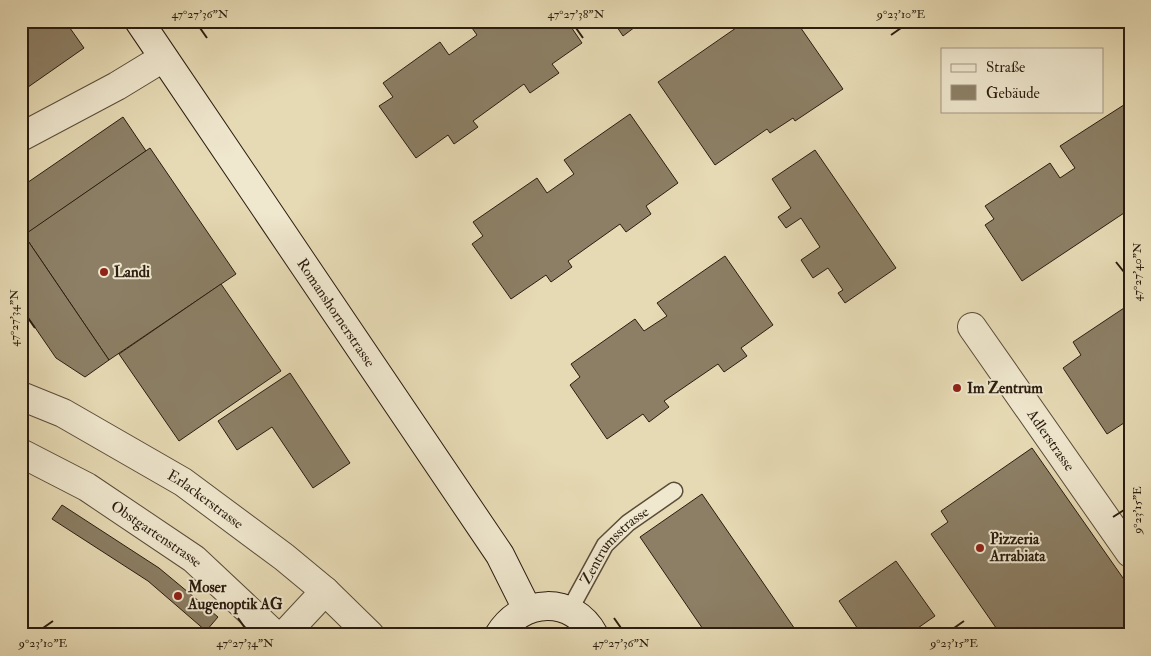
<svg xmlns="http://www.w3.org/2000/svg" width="1151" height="656" font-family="'IM FELL Double Pica',serif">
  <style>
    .building { fill: #8c7f65; stroke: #2b1d10 }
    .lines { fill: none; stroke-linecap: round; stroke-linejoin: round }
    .service-casing { stroke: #5a4c39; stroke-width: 19 }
    .minor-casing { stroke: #5a4c39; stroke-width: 30 }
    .secondary-casing { stroke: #2b1d10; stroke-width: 30 }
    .service { stroke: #efe7ce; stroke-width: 16 }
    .minor { stroke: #efe7ce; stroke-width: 28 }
    .secondary { stroke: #efe7ce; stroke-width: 28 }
    .ticks { fill: none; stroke: #2b1d10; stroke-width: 2 }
    .poi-dot { fill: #8f2418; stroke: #efe7ce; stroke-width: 2 }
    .labels { text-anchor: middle; stroke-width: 4; stroke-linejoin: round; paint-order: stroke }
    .poi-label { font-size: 15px; font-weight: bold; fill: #2b1d10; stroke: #efe7ce; text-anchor: start }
    .street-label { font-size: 15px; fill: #2b1d10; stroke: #efe7ce }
    .neatline { fill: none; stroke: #2b1d10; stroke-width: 2 }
    .ticks-label { font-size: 12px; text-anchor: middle; fill: #2b1d10 }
  </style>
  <rect width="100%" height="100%" fill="#e6dab4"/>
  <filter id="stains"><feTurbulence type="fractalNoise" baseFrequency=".004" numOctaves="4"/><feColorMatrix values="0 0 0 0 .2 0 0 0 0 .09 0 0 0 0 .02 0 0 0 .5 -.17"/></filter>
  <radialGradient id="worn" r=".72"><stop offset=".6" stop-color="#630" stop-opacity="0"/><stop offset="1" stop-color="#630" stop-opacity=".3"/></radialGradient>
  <g class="building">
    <path d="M 21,21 L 65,21 L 84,48 L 21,92 Z"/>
    <path d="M 467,21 L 567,21 L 582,43 L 552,64 L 559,73 L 530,93 L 524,84 L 473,121 L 478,127 L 454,144 L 448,135 L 416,158 L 379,106 L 393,97 L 383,83 L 440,42 L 449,55 L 477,35 Z"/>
    <path d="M 613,21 L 643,21 L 623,36 Z"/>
    <path d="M 746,21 L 796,21 L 843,89 L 795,121 L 793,118 L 770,133 L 767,129 L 715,165 L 658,82 Z"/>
    <path d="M 1130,101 L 1130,209 L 1022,281 L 985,225 L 994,219 L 985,206 L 1050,163 L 1060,178 L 1075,168 L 1060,146 Z"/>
    <path d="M 630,114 L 678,183 L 646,206 L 651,214 L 626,232 L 620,224 L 568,261 L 572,267 L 551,282 L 546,275 L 511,299 L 472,244 L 483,236 L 473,222 L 537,178 L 547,193 L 574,174 L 564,160 Z"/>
    <path d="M 123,117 L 146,151 L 29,232 L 21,221 L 21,187 Z"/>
    <path d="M 150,148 L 236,274 L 109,360 L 24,235 Z"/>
    <path d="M 815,150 L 896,268 L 845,303 L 838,293 L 843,290 L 828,268 L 813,278 L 801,260 L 820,247 L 801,218 L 786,228 L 778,217 L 791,208 L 772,179 Z"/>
    <path d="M 24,235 L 109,360 L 85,377 L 56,358 L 21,307 L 21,237 Z"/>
    <path d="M 725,256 L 773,325 L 741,348 L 747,356 L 724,372 L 718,364 L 664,401 L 669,407 L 649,422 L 643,414 L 607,439 L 570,385 L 580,377 L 571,364 L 635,319 L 644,331 L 667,316 L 657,303 Z"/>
    <path d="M 221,284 L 281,371 L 179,441 L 119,354 Z"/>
    <path d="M 1130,304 L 1130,419 L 1107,434 L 1063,368 L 1081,355 L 1073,342 Z"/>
    <path d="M 290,373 L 350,463 L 313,488 L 272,427 L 237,450 L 218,421 Z"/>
    <path d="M 1032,448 L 1130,588 L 1130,635 L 1001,635 L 931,534 L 948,522 L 941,511 Z"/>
    <path d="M 702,494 L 799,635 L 707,635 L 640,537 Z"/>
    <path d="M 62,505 L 159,568 L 218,617 L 206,631 L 148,581 L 52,519 Z"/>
    <path d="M 896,561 L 935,616 L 908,635 L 862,635 L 839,601 Z"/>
  </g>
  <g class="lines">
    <g class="service-casing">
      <g id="service">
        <path id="s1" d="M 569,611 L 605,545 L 628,523 L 674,491"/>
      </g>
    </g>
    <g class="minor-casing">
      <g id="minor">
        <path d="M 21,137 L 117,86 L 163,58"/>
        <path id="s2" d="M 972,327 L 1130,553"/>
        <path id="s3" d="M 21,396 L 63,413 L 183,482 L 284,557 L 325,591 L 370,635"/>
        <path id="s4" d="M 21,453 L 87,487 L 194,559 L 275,635"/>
        <path d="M 284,635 L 325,591"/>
      </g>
    </g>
    <g class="secondary-casing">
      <g id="secondary">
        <path id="s5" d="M 139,21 L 500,555 L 527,609"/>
        <path d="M 499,635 C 521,598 573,595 594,635"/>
      </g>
    </g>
    <use href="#service" class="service"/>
    <use href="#minor" class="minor"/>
    <use href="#secondary" class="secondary"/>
  </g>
  <path class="ticks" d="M 200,28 L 207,38M 576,28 L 583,38M 891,35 L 901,28M 1116,262 L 1124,272M 28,318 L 35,328M 1113,517 L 1124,510M 238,618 L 245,628M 614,618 L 621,628M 43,628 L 53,621M 954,628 L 964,621"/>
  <g class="poi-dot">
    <circle cx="104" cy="272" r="5"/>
    <circle cx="957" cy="388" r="5"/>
    <circle cx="980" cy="548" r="5"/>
    <circle cx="178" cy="596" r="5"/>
  </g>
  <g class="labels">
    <g class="poi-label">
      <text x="114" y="277">Landi</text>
      <text x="967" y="393">Im Zentrum</text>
      <text x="990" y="544">Pizzeria<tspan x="990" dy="17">Arrabiata</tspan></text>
      <text x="188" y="592">Moser<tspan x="188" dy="17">Augenoptik AG</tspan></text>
    </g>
    <g class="street-label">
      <text dy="5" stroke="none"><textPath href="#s5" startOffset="352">Romanshornerstrasse</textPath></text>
      <text dy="5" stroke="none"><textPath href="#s2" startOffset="138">Adlerstrasse</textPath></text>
      <text dy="5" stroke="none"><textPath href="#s3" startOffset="212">Erlackerstrasse</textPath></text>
      <text dy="5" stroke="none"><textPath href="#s4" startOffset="158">Obstgartenstrasse</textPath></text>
      <text dy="5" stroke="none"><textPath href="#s1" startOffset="81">Zentrumsstrasse</textPath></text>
    </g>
  </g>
  <rect width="1151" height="656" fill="none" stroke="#e6dab4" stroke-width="55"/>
  <rect x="941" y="48" width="162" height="65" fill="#efe7ce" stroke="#a19682"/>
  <rect x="951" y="64" width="25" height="8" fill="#efe7ce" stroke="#a19682"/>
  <text x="986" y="72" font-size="15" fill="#2b1d10">Straße</text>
  <rect x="951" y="85" width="25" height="15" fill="#8c7f65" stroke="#a19682"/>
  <text x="986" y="98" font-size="15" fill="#2b1d10">Gebäude</text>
  <rect x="28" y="28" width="1096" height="600" class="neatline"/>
  <g class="ticks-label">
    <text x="200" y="18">47°27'36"N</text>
    <text x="576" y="18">47°27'38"N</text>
    <text x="901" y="18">9°23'10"E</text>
    <text transform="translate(1137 272) rotate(-90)" y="4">47°27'40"N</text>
    <text transform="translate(14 318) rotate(-90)" y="4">47°27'34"N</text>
    <text transform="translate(1137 510) rotate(-90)" y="4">9°23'15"E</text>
    <text x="43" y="647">9°23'10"E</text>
    <text x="245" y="647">47°27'34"N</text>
    <text x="621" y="647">47°27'36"N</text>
    <text x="954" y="647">9°23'15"E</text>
  </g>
  <rect width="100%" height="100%" filter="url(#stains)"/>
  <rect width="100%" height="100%" fill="url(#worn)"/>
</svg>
